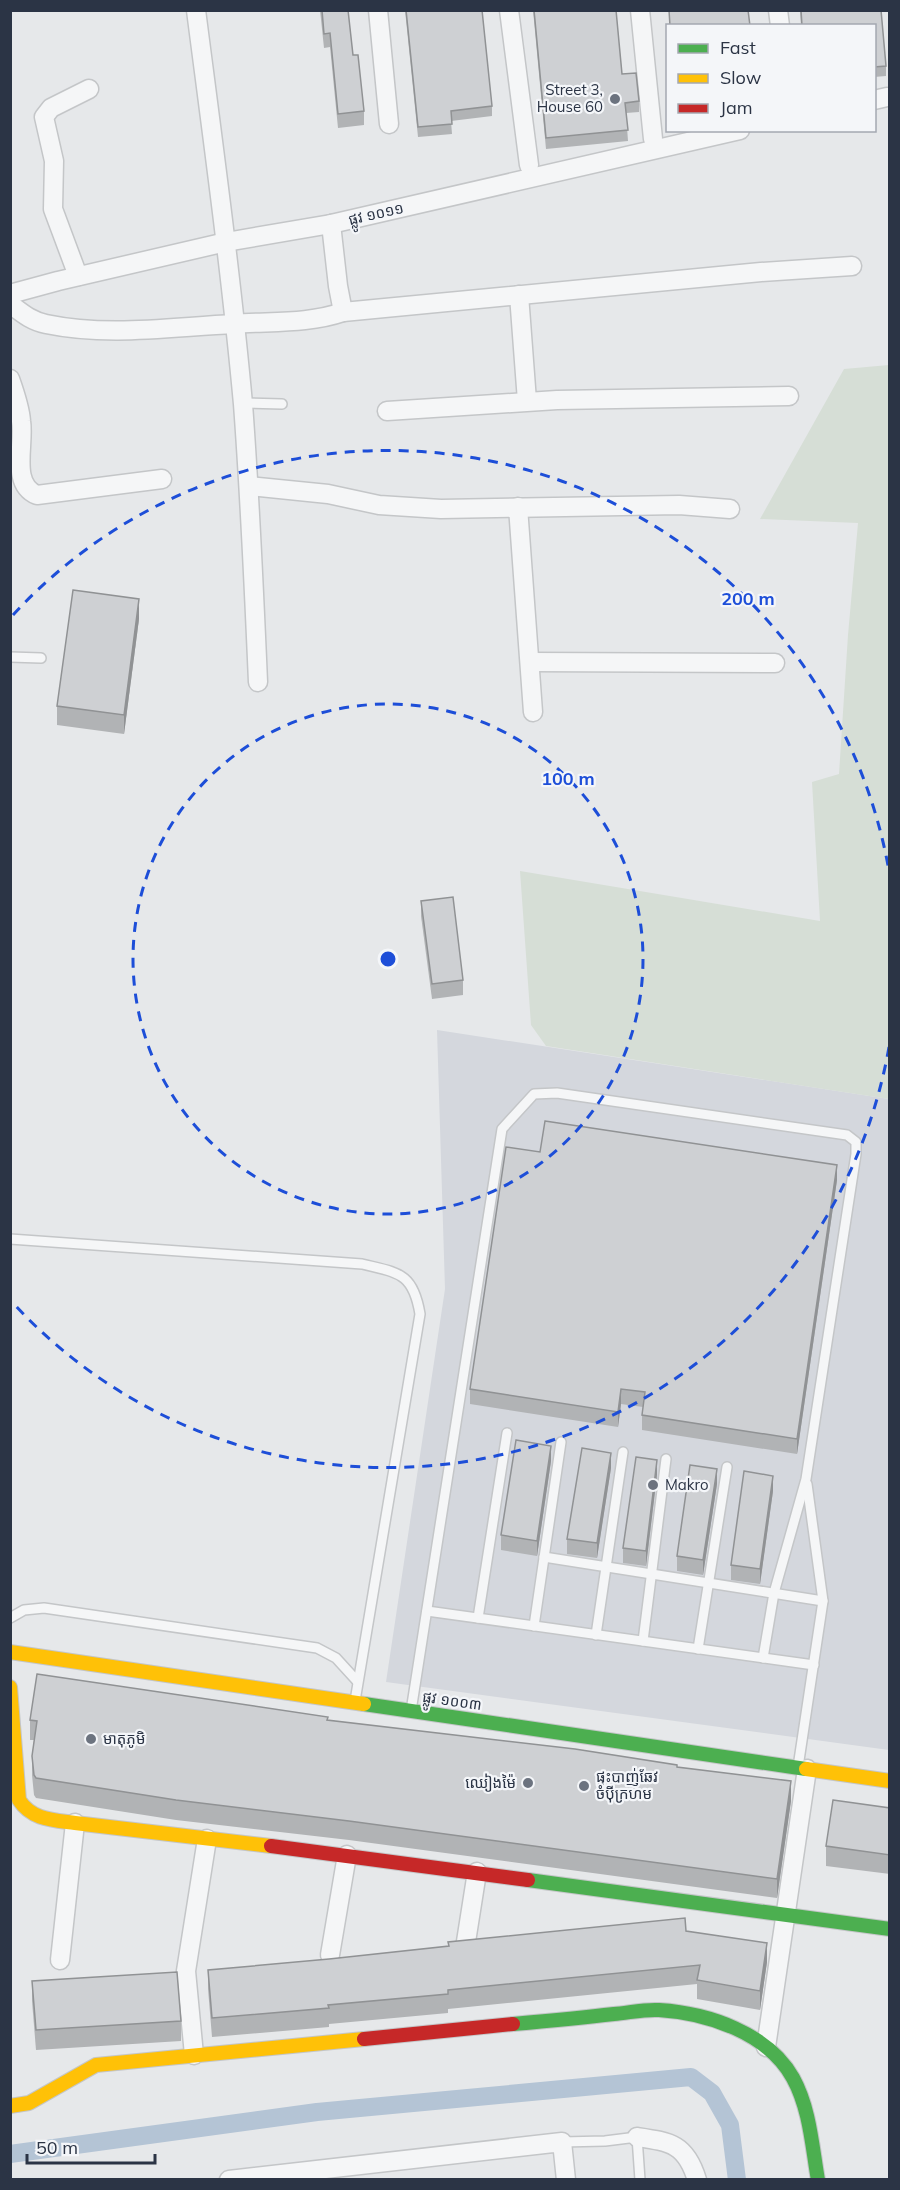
<svg xmlns="http://www.w3.org/2000/svg" width="900" height="2190" font-family="Mulish,'Noto Sans Khmer',sans-serif">
  <style>
    .built { fill: #d4d7dd }
    .green { fill: #d6ded6 }
    .lines { fill: none; stroke-linecap: round; stroke-linejoin: round }
    .canal { stroke: #b4c4d5; stroke-width: 18 }
    .lane-casing { stroke: #c4c6c8; stroke-width: 12 }
    .street-casing { stroke: #c4c6c8; stroke-width: 21 }
    .fast-casing { stroke: #c4c6c8; stroke-width: 16 }
    .slow-casing { stroke: #c4c6c8; stroke-width: 16 }
    .jam-casing { stroke: #c4c6c8; stroke-width: 16 }
    .lane { stroke: #f5f6f7; stroke-width: 9 }
    .street { stroke: #f5f6f7; stroke-width: 18 }
    .fast { stroke: #4caf50; stroke-width: 14 }
    .slow { stroke: #ffc107; stroke-width: 14 }
    .jam { stroke: #c62828; stroke-width: 14 }
    .wall { fill: #b1b3b5 }
    .shaded-wall { fill: #909294 }
    .building { fill: #ced0d3; stroke: #909294; stroke-width: 1.5 }
    .ring { fill: none; stroke: #1d4ed8; stroke-width: 3; stroke-dasharray: 10 8 }
    .poi-dot { fill: #6c737f; stroke: #f4f6f9; stroke-width: 2 }
    .labels { text-anchor: middle; stroke-width: 4.5; stroke-linejoin: round; paint-order: stroke }
    .poi-label { font-size: 15px; fill: #2b3445; stroke: #f4f6f9; text-anchor: start }
    .street-label { font-size: 15px; fill: #2b3445; stroke: #f4f6f9 }
    .centre { fill: #1d4ed8; stroke: #f4f6f9; stroke-width: 3 }
    .ring-label { font-size: 18px; text-anchor: middle; font-weight: bold; fill: #1d4ed8; stroke: #f4f6f9; stroke-width: 4.5; stroke-linejoin: round; paint-order: stroke }
  </style>
  <rect width="100%" height="100%" fill="#e6e8ea"/>
  <path class="built" d="M 437,1030 L 889,1099 L 889,1750 L 386,1682 L 445,1289 Z"/>
  <path class="green" d="M 889,365 L 889,1099 L 546,1046 L 531,1025 L 520,871 L 820,921 L 812,782 L 839,774 L 848,635 L 858,523 L 760,519 L 844,369 Z"/>
  <g class="lines">
    <path class="canal" d="M 10,2154 L 317,2112 L 691,2077 L 712,2093 L 730,2125 L 737,2180"/>
    <g class="lane-casing">
      <g id="lane">
        <path d="M 242,403 L 282,404"/>
        <path d="M 10,657 L 41,658"/>
        <path d="M 10,1239 L 362,1264 C 398,1273 413,1272 420,1314 L 355,1701"/>
        <path d="M 544,1557 L 823,1601"/>
        <path d="M 427,1611 L 814,1665"/>
        <path d="M 10,1618 L 24,1610 L 44,1608 L 317,1648 L 336,1658 L 357,1681"/>
        <path d="M 478,1618 L 507,1433"/>
        <path d="M 534,1626 L 561,1442"/>
        <path d="M 596,1635 L 623,1452"/>
        <path d="M 643,1641 L 666,1459"/>
        <path d="M 698,1649 L 727,1467"/>
        <path d="M 411,1711 L 502,1129 L 534,1094 L 557,1093 L 847,1135 L 856,1142 L 856,1154 L 806,1479 L 774,1593 L 763,1658"/>
        <path d="M 798,1767 L 823,1601 L 807,1484"/>
        <path d="M 562,2142 L 605,2141 L 637,2137 L 640,2180"/>
      </g>
    </g>
    <g class="street-casing">
      <g id="street">
        <path d="M 196,10 C 213,142 231,273 243,404 C 250,497 254,589 258,682"/>
        <path d="M 378,10 L 389,124"/>
        <path d="M 509,10 L 529,165"/>
        <path d="M 640,10 L 653,139"/>
        <path d="M 778,10 L 780,26"/>
        <path d="M 874,100 L 887,97"/>
        <path d="M 331,224 L 338,286 L 343,312 L 761,272 L 852,266"/>
        <path d="M 78,276 L 53,209 L 54,161 L 44,117 L 51,108 L 89,89"/>
        <path d="M 10,294 L 58,281 L 226,242 L 331,224 L 740,130"/>
        <path d="M 519,295 L 527,401"/>
        <path d="M 10,304 C 22,313 31,321 46,324 C 108,337 171,327 234,324 C 271,321 308,324 343,312"/>
        <path d="M 10,379 C 15,393 20,407 21,421 C 25,444 10,484 37,495 L 162,479"/>
        <path d="M 387,411 L 557,400 L 789,396"/>
        <path d="M 249,486 L 328,494 L 379,505 L 441,509 L 679,505 L 730,509"/>
        <path d="M 518,507 L 533,712"/>
        <path d="M 530,662 L 775,663"/>
        <path d="M 465,1948 L 477,1872"/>
        <path d="M 330,1955 L 347,1855"/>
        <path d="M 60,1960 L 75,1823"/>
        <path d="M 766,2047 L 807,1769"/>
        <path d="M 194,2055 L 186,1971 L 207,1839"/>
        <path d="M 637,2137 C 671,2142 686,2144 697,2180"/>
        <path d="M 229,2180 L 562,2142 L 566,2180"/>
      </g>
    </g>
    <g class="fast-casing">
      <g id="fast">
        <path d="M 364,1704 L 806,1769"/>
        <path d="M 528,1880 L 890,1929"/>
        <path d="M 513,2024 C 547,2021 580,2018 614,2014 C 628,2013 644,2009 659,2010 C 708,2013 768,2033 793,2078 C 810,2109 812,2146 818,2180"/>
      </g>
    </g>
    <g class="slow-casing">
      <g id="slow">
        <path d="M 10,1652 L 364,1704"/>
        <path d="M 10,1687 L 19,1800 C 32,1820 53,1820 75,1823 L 271,1846"/>
        <path d="M 806,1769 L 890,1781"/>
        <path d="M 10,2106 L 29,2103 L 96,2065 L 364,2039"/>
      </g>
    </g>
    <g class="jam-casing">
      <g id="jam">
        <path d="M 271,1846 L 528,1880"/>
        <path d="M 364,2039 L 513,2024"/>
      </g>
    </g>
    <use href="#lane" class="lane"/>
    <use href="#street" class="street"/>
    <use href="#fast" class="fast"/>
    <use href="#slow" class="slow"/>
    <use href="#jam" class="jam"/>
  </g>
  <g class="wall">
    <path d="M 320,10 L 348,10 L 353,55 L 364,111 L 364,125 L 338,128 L 330,47 L 324,48 Z"/>
    <path d="M 405,10 L 482,10 L 492,106 L 492,116 L 451,121 L 452,134 L 418,137 Z"/>
    <path d="M 533,10 L 616,10 L 622,74 L 639,101 L 639,112 L 626,113 L 628,141 L 546,149 Z"/>
    <path d="M 800,10 L 881,10 L 886,66 L 886,76 L 874,77 L 874,26 L 801,26 Z"/>
    <path d="M 139,619 L 124,734 L 57,725 L 57,706 Z"/>
    <path d="M 421,901 L 463,980 L 463,995 L 432,999 L 421,916 Z"/>
    <path d="M 540,1152 L 837,1180 L 797,1454 L 642,1430 L 642,1415 L 643,1407 L 621,1404 L 618,1427 L 470,1404 L 470,1389 Z"/>
    <path d="M 551,1461 L 537,1556 L 501,1550 L 501,1535 Z"/>
    <path d="M 611,1468 L 597,1558 L 567,1554 L 567,1539 Z"/>
    <path d="M 657,1475 L 646,1566 L 623,1563 L 623,1548 Z"/>
    <path d="M 717,1484 L 703,1575 L 677,1571 L 677,1556 Z"/>
    <path d="M 773,1491 L 760,1584 L 731,1580 L 731,1565 Z"/>
    <path d="M 30,1720 L 328,1720 L 677,1767 L 791,1801 L 777,1898 L 349,1840 L 176,1820 L 36,1798 L 34,1795 L 32,1775 L 32,1756 L 34,1740 L 30,1740 Z"/>
    <path d="M 890,1808 L 890,1874 L 826,1866 L 826,1846 Z"/>
    <path d="M 686,1931 L 767,1962 L 760,2010 L 697,1999 L 697,1984 L 448,2009 L 448,2013 L 329,2024 L 329,2027 L 212,2037 L 208,1989 L 208,1970 Z"/>
    <path d="M 32,1981 L 181,2021 L 181,2041 L 36,2050 L 32,2001 Z"/>
  </g>
  <g class="shaded-wall">
    <path d="M 139,599 L 139,619 L 124,734 L 124,715 Z"/>
    <path d="M 837,1165 L 837,1180 L 797,1454 L 797,1439 Z"/>
    <path d="M 621,1389 L 621,1404 L 618,1427 L 618,1412 Z"/>
    <path d="M 551,1446 L 551,1461 L 537,1556 L 537,1541 Z"/>
    <path d="M 611,1453 L 611,1468 L 597,1558 L 597,1543 Z"/>
    <path d="M 657,1460 L 657,1475 L 646,1566 L 646,1551 Z"/>
    <path d="M 717,1469 L 717,1484 L 703,1575 L 703,1560 Z"/>
    <path d="M 773,1476 L 773,1491 L 760,1584 L 760,1569 Z"/>
    <path d="M 791,1781 L 791,1801 L 777,1898 L 777,1879 Z"/>
    <path d="M 767,1943 L 767,1962 L 760,2010 L 760,1991 Z"/>
  </g>
  <g class="building">
    <path d="M 322,10 L 348,10 L 353,55 L 358,55 L 364,111 L 338,114 L 330,33 L 324,34 Z"/>
    <path d="M 406,10 L 482,10 L 492,106 L 451,111 L 452,124 L 418,127 Z"/>
    <path d="M 534,10 L 616,10 L 622,74 L 636,73 L 639,101 L 625,103 L 628,130 L 546,138 Z"/>
    <path d="M 669,10 L 748,10 L 750,26 L 670,26 Z"/>
    <path d="M 801,10 L 881,10 L 886,66 L 874,67 L 874,26 L 802,26 Z"/>
    <path d="M 73,590 L 139,599 L 124,715 L 57,706 Z"/>
    <path d="M 453,897 L 463,980 L 432,984 L 421,901 Z"/>
    <path d="M 545,1121 L 837,1165 L 797,1439 L 642,1415 L 645,1392 L 621,1389 L 618,1412 L 470,1389 L 506,1147 L 540,1152 Z"/>
    <path d="M 516,1440 L 551,1446 L 537,1541 L 501,1535 Z"/>
    <path d="M 582,1448 L 611,1453 L 597,1543 L 567,1539 Z"/>
    <path d="M 636,1457 L 657,1460 L 646,1551 L 623,1548 Z"/>
    <path d="M 690,1465 L 717,1469 L 703,1560 L 677,1556 Z"/>
    <path d="M 744,1471 L 773,1476 L 760,1569 L 731,1565 Z"/>
    <path d="M 37,1674 L 328,1717 L 327,1720 L 575,1749 L 677,1765 L 677,1767 L 791,1781 L 777,1879 L 349,1821 L 176,1800 L 36,1778 L 34,1775 L 32,1756 L 37,1721 L 30,1720 Z"/>
    <path d="M 833,1800 L 890,1808 L 890,1855 L 826,1846 Z"/>
    <path d="M 685,1918 L 686,1931 L 767,1943 L 760,1991 L 697,1980 L 700,1965 L 448,1990 L 448,1994 L 328,2005 L 329,2008 L 212,2018 L 208,1970 L 329,1959 L 449,1946 L 448,1942 Z"/>
    <path d="M 177,1972 L 181,2021 L 36,2030 L 32,1981 Z"/>
  </g>
  <g class="ring">
    <circle cx="388" cy="959" r="255"/>
    <path d="M889 1047A509 509 0 0 1 13 1303M13 615A509 509 0 0 1 889 871"/>
  </g>
  <g class="poi-dot">
    <circle cx="615" cy="99" r="6"/>
    <circle cx="653" cy="1485" r="6"/>
    <circle cx="91" cy="1739" r="6"/>
    <circle cx="528" cy="1783" r="6"/>
    <circle cx="584" cy="1786" r="6"/>
  </g>
  <g class="labels">
    <g class="poi-label">
      <text x="603" y="95" text-anchor="end">Street 3,<tspan x="603" dy="17">House 60</tspan></text>
      <text x="665" y="1490">Makro</text>
      <text x="103" y="1744">មាតុភូមិ</text>
      <text x="596" y="1782">ផ្ទះបាញ់ឆែវ<tspan x="596" dy="17">ចំប៉ីក្រហម</tspan></text>
      <text x="516" y="1788" text-anchor="end">ឈៀងម៉ៃ</text>
    </g>
    <g class="street-label">
      <text transform="translate(376 214) rotate(-13)" y="5">ផ្លូវ ១០១១</text>
      <text transform="translate(452 1701) rotate(8)" y="5">ផ្លូវ ១០០៣</text>
    </g>
  </g>
  <circle cx="388" cy="959" r="9" class="centre"/>
  <g class="ring-label">
    <text x="748" y="605">200 m</text>
    <text x="568" y="785">100 m</text>
  </g>
  <rect width="900" height="2190" fill="none" stroke="#2b3445" stroke-width="24"/>
  <rect x="666" y="24" width="210" height="108" fill="#f4f6f9" stroke="#a4a8b1" stroke-width="1.5"/>
  <rect x="678" y="44" width="30" height="9" fill="#4caf50" stroke="#a4a8b1" stroke-width="1.5"/>
  <text x="720" y="54" font-size="18" fill="#2b3445">Fast</text>
  <rect x="678" y="74" width="30" height="9" fill="#ffc107" stroke="#a4a8b1" stroke-width="1.5"/>
  <text x="720" y="84" font-size="18" fill="#2b3445">Slow</text>
  <rect x="678" y="104" width="30" height="9" fill="#c62828" stroke="#a4a8b1" stroke-width="1.5"/>
  <text x="720" y="114" font-size="18" fill="#2b3445">Jam</text>
  <path d="M27 2154v9h128v-9" fill="none" stroke="#2b3445" stroke-width="3"/>
  <text x="36" y="2154" font-size="18" fill="#2b3445" stroke="#f4f6f9" stroke-width="4.5" paint-order="stroke">50 m</text>
</svg>
